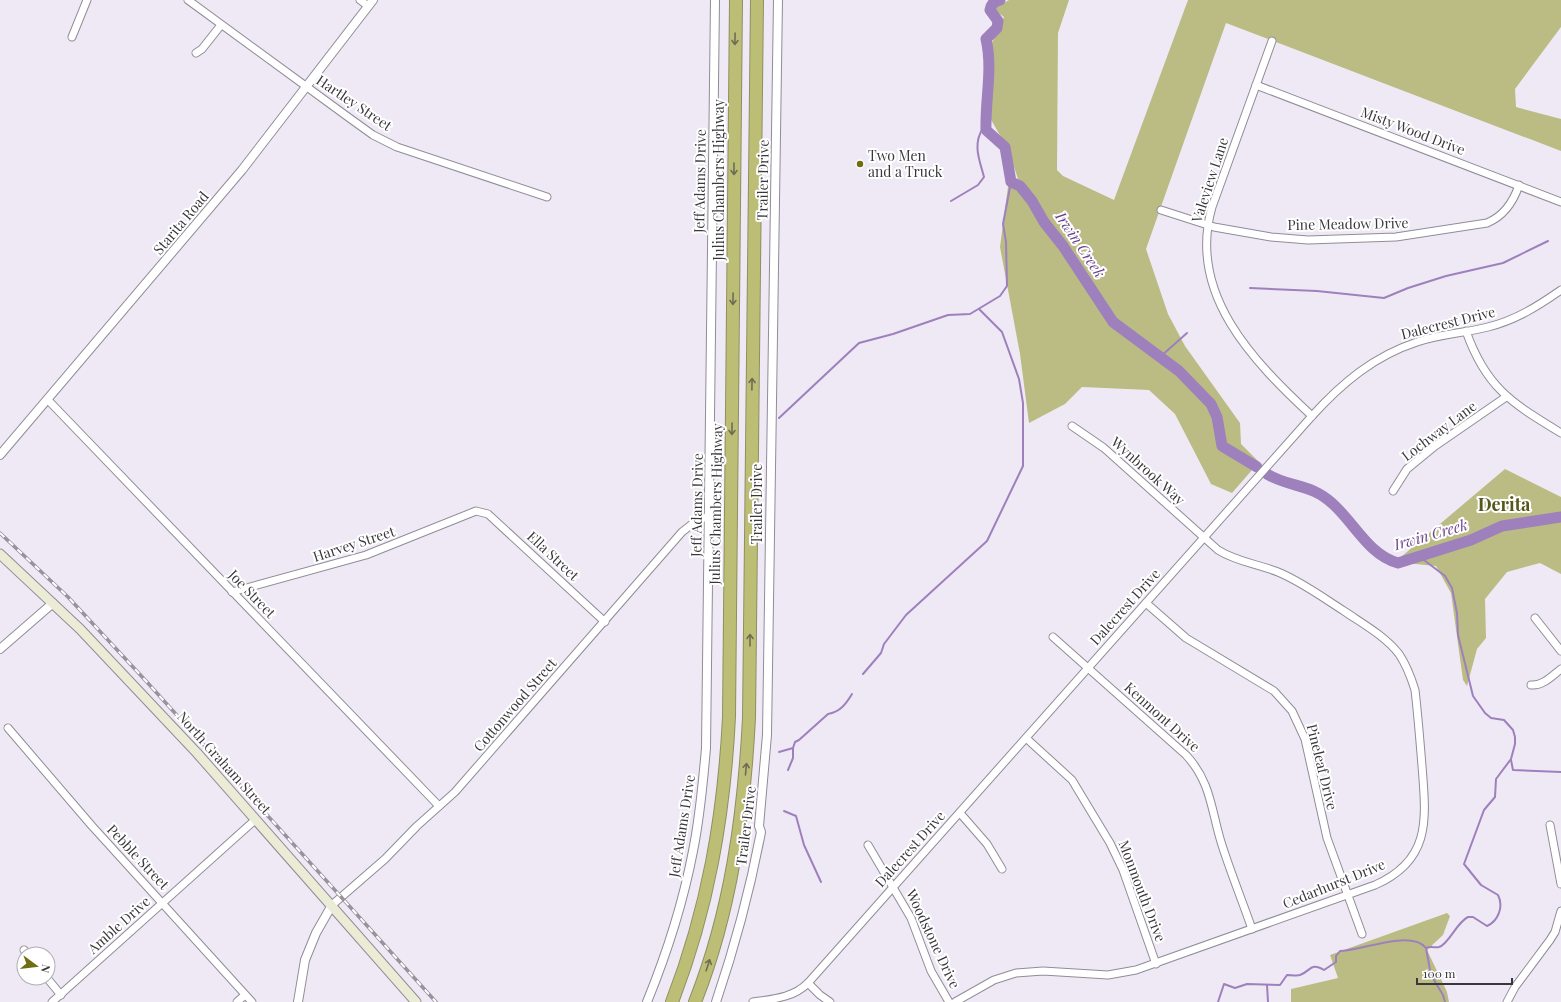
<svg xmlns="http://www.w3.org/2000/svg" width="1561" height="1002" font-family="'Playfair Display',serif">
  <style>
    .green { fill: #bbbc84 }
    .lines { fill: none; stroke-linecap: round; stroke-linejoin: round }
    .stream { stroke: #9e80bd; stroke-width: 2 }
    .river { stroke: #9e80bd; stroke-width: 11 }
    .minor-casing { stroke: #918c97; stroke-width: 9 }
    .tertiary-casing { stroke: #918c97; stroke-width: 10 }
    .secondary-casing { stroke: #918c97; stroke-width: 11 }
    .motorway-casing { stroke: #8f8f61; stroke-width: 14 }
    .minor { stroke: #fff; stroke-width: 7 }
    .tertiary { stroke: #fff; stroke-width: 8 }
    .secondary { stroke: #ebecd6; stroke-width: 9 }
    .motorway { stroke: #bdbe75; stroke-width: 12 }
    .rail-casing { stroke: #97939d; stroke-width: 3.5 }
    .rail { stroke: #fff; stroke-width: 2; stroke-dasharray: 6; stroke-linecap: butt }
    .oneway { stroke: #6e6d53 }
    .poi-dot { fill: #6f6e10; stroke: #fff; stroke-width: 1.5 }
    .labels { text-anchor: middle; stroke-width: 4; stroke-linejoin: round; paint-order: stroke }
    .street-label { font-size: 14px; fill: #39373c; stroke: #fff }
    .poi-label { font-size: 14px; fill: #39373c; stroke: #fff; text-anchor: start }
    .water-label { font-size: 15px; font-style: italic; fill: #69418d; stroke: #fff }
    .district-label { font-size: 18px; font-weight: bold; fill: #56561a; stroke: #fff }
  </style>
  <rect width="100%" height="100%" fill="#efe9f6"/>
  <g class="green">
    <path d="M 1009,0 L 1069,0 L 1058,33 L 1057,170 L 1063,176 L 1114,200 L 1188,0 L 1561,0 L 1561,27 L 1515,89 L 1516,107 L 1561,119 L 1561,151 L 1226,23 L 1146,249 L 1168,314 L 1185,346 L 1240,423 L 1241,444 L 1259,462 L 1232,493 L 1211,484 L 1175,414 L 1149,390 L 1082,387 L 1065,404 L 1029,423 L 1020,354 L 1000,247 L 1009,179 L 1019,182 L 1009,151 L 990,118 L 991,45 L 1004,17 L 993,9 Z"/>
    <path d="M 1505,469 L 1561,497 L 1561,574 L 1540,563 L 1507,572 L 1485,599 L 1486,638 L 1477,649 L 1467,686 L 1463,680 L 1451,593 L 1436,566 L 1395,562 Z"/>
    <path d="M 1447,913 L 1450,916 L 1443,935 L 1427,950 L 1447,992 L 1449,1002 L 1291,1002 L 1291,989 L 1338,978 L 1330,955 Z"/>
  </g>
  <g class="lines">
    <g class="stream">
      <path d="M 951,201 L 978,185 L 984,177 C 980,161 972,145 983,128 L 986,130"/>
      <path d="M 1250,288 L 1317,291 L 1384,298 L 1408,288 L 1446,276 L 1503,263 L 1548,241"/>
      <path d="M 1160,357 L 1187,333"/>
      <path d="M 779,418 L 859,343 L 893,334 L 948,315 L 970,314 L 1000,296 L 1007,286 L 1006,242 L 1003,224 L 1011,182"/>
      <path d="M 1420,557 L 1445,576 L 1452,588 L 1457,613 L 1458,635 L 1473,696 L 1485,713 L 1491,718 L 1504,720 L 1513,730 L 1515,737 L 1515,744 L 1511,759 L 1496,779 L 1495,797 L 1484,810 L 1464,864 L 1481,885 L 1498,895 C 1504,907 1498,921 1487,926 L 1473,917 L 1468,917 C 1456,923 1449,944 1439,947 C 1435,948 1431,946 1426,948"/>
      <path d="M 863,674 L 881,653 L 884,644 L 906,615 L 987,541 L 1023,466 L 1023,403 L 1019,379 L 1002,332 L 979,309"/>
      <path d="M 779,752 L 793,748"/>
      <path d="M 1511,760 L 1513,770 L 1561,772"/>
      <path d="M 788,770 L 793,758 L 793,748 L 795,742 L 799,740 L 828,714 C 840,712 846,704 852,694"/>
      <path d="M 784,811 L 796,816 L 804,845 L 821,882"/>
      <path d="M 1267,985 L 1268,1002"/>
      <path d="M 1218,1002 L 1224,984 L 1235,988 L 1247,984 L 1280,985 L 1287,975 C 1291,975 1297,976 1300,975 C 1311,971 1310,962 1324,970 L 1336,962 L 1336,956 L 1340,951 C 1360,951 1411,929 1426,948 L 1431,975 L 1443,995 L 1445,1002"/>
    </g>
    <g class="river">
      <path d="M 1000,0 C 994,1 991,4 990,10 L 998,21 L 997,28 L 986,39 C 993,69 985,100 986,130 L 1005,147 L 1011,182 L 1020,186 L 1032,201 L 1044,222 L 1063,246 L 1113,322 L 1179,371 L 1211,404 L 1217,417 L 1222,446 L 1257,467"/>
      <path d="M 1267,474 C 1290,488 1311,483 1333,504 C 1355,524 1369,555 1398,563 L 1471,540 L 1502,526 L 1561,517"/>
    </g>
    <g class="minor-casing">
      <g id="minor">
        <path d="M 188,0 L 348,117 L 373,135 L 397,147 L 547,197"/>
        <path d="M 360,0 L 368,6"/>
        <path d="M 72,37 L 87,0"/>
        <path d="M 1272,41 L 1212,207 C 1187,294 1253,361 1312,416"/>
        <path d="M 196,53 L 202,49 L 221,25"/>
        <path d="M 1256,85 L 1561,202"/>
        <path d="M 1161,210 L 1214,227 L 1271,237 L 1308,240 L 1396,237 L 1487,223 C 1504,216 1513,203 1519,185"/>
        <path d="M 1466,331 C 1486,388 1512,403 1561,433"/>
        <path d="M 48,400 L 439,806"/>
        <path d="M 1393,491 L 1407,469 L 1435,446 L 1506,397"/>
        <path d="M 232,592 L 366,555 L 476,511 L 488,514 L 605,622"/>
        <path d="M 1146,603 L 1186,638 L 1274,691 L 1292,711 L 1305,739 L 1327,838 L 1362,934"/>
        <path d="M 1535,618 L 1561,651"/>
        <path d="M 1053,637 L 1186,755 C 1211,782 1211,809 1221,842 C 1230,871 1242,900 1252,929"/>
        <path d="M 1531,685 C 1543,686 1552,676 1561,669"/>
        <path d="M 8,728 L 92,826 L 252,1002"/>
        <path d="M 1026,738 L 1072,780 L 1110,843 L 1123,870 L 1156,964"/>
        <path d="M 960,813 L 987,844 L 1002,869"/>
        <path d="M 1550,825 L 1561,884"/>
        <path d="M 868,845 L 911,918 L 931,971 L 949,1002"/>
        <path d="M 332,905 L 385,859 L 417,826 L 455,792 L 682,532 L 696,521 L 709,516"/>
        <path d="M 24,950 L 28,954"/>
        <path d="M 47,978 L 61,995"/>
        <path d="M 808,983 L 820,995 L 830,1002"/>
        <path d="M 52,1002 L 256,819"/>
        <path d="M 237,1002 L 245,995"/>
        <path d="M 753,1002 C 773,999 793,998 808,983 L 1312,416 C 1342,383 1374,356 1417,342 C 1440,334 1465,333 1488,327 C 1516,320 1538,306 1561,290"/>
        <path d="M 955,1002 L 994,980 L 1016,973 L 1043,971 L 1108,975 L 1136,970 L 1375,885 C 1432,860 1426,818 1422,766 C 1420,741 1418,716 1415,690 C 1411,677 1407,666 1399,654 C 1385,636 1363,624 1344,611 C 1322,597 1302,582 1278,572 C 1258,564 1237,562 1218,550 L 1104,448 L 1072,426"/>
        <path d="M 1507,1002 L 1515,987 L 1550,940 L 1555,932 L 1561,911"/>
      </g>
    </g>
    <g class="tertiary-casing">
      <g id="tertiary">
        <path d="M 0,455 L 242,170 L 373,0"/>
        <path d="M 0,649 L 53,603"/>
        <path d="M 298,1002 L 305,960 L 316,933 L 332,905"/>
        <path d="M 647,1002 C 667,953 683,903 693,851 C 700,817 703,783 706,748 L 715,0"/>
        <path d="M 716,1002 C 735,946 750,890 761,832 L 759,826 L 767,735 L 778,0"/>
      </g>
    </g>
    <g class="secondary-casing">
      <path id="secondary" d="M 0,554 L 80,629 L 197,753 L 416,1002"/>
    </g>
    <g class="motorway-casing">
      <g id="motorway">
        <path d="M 672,1002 C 708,909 724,816 729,717 L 736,0"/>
        <path d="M 695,1002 C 731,911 744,815 749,718 L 757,0"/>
      </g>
    </g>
    <use href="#minor" class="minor"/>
    <use href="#tertiary" class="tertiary"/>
    <use href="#secondary" class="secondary"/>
    <use href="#motorway" class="motorway"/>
    <g class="rail-casing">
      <path id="rail" d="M 0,533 L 68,597 L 146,681 L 436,1002"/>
    </g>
    <use href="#rail" class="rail"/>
  </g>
  <defs><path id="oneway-shaft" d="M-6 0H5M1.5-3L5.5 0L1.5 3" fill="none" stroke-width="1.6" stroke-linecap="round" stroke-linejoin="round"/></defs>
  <g class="oneway">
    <use href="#oneway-shaft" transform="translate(735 39) rotate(91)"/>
    <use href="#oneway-shaft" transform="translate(734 169) rotate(90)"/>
    <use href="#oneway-shaft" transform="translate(733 299) rotate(91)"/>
    <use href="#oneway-shaft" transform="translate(752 384) rotate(-89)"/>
    <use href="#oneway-shaft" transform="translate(732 429) rotate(91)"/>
    <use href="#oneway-shaft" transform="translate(750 640) rotate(-90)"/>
    <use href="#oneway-shaft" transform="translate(746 769) rotate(-85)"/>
    <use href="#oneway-shaft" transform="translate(708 965) rotate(-72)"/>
  </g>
  <circle class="poi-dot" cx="860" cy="164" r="4"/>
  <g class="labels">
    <g class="street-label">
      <text transform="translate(354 103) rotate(34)" y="5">Hartley Street</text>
      <text transform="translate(1413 131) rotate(21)" y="5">Misty Wood Drive</text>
      <text transform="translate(719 180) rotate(-90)" y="5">Julius Chambers Highway</text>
      <text transform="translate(763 180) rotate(-89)" y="5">Trailer Drive</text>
      <text transform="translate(1210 180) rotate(-72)" y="5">Valeview Lane</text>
      <text transform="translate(700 181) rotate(-89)" y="5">Jeff Adams Drive</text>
      <text transform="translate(181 223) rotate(-50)" y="5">Starita Road</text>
      <text transform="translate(1348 224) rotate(-1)" y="5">Pine Meadow Drive</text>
      <text transform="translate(1448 323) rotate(-14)" y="5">Dalecrest Drive</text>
      <text transform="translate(1439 431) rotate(-37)" y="5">Lochway Lane</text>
      <text transform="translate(1148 471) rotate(42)" y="5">Wynbrook Way</text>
      <text transform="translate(716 504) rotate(-89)" y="5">Julius Chambers Highway</text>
      <text transform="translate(757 504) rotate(-90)" y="5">Trailer Drive</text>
      <text transform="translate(697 505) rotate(-89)" y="5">Jeff Adams Drive</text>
      <text transform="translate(354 544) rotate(-18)" y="5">Harvey Street</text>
      <text transform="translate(553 556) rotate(43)" y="5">Ella Street</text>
      <text transform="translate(252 594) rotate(46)" y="5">Joe Street</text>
      <text transform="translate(1125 607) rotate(-48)" y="5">Dalecrest Drive</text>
      <text transform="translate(515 705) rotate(-49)" y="5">Cottonwood Street</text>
      <text transform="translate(1162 717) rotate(42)" y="5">Kenmont Drive</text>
      <text transform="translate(224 763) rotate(48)" y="5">North Graham Street</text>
      <text transform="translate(1322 767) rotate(76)" y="5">Pineleaf Drive</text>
      <text transform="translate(682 826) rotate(-81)" y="5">Jeff Adams Drive</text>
      <text transform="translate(746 826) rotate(-83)" y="5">Trailer Drive</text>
      <text transform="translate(910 849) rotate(-48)" y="5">Dalecrest Drive</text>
      <text transform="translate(138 857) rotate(47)" y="5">Pebble Street</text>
      <text transform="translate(1334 884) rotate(-22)" y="5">Cedarhurst Drive</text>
      <text transform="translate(1142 891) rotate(69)" y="5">Monmouth Drive</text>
      <text transform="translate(119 925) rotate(-42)" y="5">Amble Drive</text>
      <text transform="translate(933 939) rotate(65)" y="5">Woodstone Drive</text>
    </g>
    <g class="poi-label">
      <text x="868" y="161">Two Men<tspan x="868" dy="16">and a Truck</tspan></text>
    </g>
    <g class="water-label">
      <text transform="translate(1080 245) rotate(56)" y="5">Irwin Creek</text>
      <text transform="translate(1431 535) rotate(-16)" y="5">Irwin Creek</text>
    </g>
    <g class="district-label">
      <text x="1504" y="511">Derita</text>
    </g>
  </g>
  <g transform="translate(36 966) rotate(105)"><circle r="19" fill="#ffffff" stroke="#b0afb1"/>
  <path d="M0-3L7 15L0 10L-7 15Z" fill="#6f6e10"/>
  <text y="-6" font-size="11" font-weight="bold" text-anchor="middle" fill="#39373c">N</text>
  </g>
  <path d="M1417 978v6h95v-6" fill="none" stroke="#39373c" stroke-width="2"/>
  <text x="1423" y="978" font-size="12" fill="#39373c" stroke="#ffffff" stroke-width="3" paint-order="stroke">100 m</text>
</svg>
